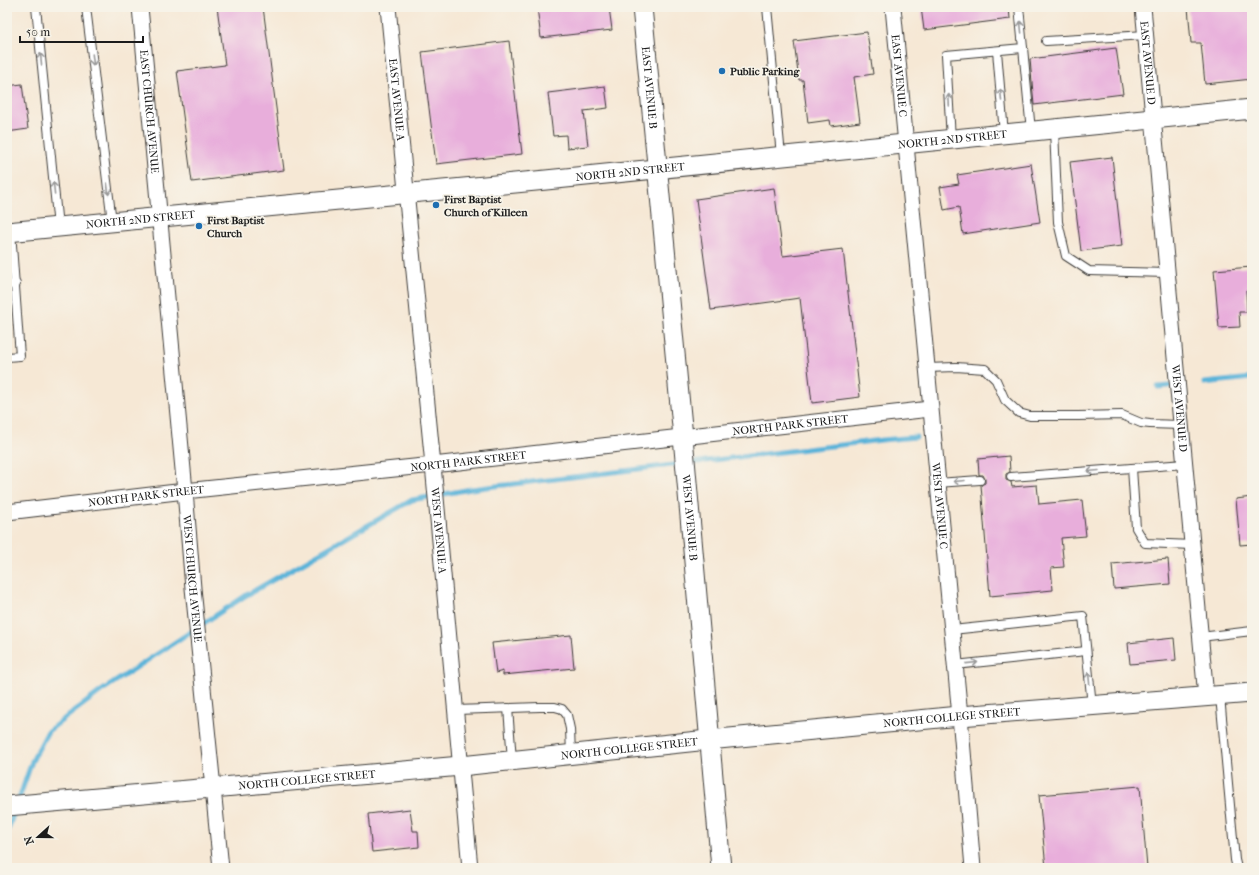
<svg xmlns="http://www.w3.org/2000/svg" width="1259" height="875" font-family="'IM FELL French Canon',serif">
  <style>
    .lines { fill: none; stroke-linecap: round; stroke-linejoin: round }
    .stream { stroke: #5cb4d9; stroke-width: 5 }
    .building { fill: #e8aedb }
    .service-casing { stroke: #3d3b38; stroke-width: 10 }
    .minor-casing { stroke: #3d3b38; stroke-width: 17 }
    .tertiary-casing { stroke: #3d3b38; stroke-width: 21 }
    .service { stroke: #fff; stroke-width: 8 }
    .minor { stroke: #fff; stroke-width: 15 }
    .tertiary { stroke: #fff; stroke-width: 19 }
    .oneway { stroke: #999 }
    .poi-dot { fill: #1f6fb2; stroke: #f7f3e8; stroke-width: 1.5 }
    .labels { text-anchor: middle; stroke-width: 3.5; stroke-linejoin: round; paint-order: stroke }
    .street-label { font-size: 11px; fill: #1c1c1c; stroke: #f7f3e8 }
    .poi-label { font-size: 11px; font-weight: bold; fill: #1c1c1c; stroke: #f7f3e8; text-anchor: start }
  </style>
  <rect width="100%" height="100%" fill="#f7f3e8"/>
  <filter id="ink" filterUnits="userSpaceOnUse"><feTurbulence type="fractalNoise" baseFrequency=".025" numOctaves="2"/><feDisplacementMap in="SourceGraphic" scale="8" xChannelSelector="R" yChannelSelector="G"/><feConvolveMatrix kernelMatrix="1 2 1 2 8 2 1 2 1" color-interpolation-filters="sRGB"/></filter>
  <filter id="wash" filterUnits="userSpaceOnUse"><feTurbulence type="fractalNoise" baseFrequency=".012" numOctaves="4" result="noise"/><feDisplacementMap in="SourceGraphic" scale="16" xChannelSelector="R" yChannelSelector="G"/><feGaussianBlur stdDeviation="0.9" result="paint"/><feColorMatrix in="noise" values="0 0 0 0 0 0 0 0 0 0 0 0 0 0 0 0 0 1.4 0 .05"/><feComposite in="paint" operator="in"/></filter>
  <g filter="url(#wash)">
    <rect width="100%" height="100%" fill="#f6e8d5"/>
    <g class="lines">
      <g class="stream">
        <path d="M 1204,383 L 1252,378"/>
        <path d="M 1158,387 L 1169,386"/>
        <path d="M 18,802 L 32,761 L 48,731 L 101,691 L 245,596 L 412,500 L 471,489 L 882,440 L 916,437"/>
        <path d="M 7,833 L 15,809"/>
      </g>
    </g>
    <g id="blocks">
      <g class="building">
        <path d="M 217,7 L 263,7 L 284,170 L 192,182 L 177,71 L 225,65 Z"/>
        <path d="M 537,7 L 609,7 L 612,30 L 541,38 Z"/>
        <path d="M 921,7 L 1009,7 L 1010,19 L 924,30 Z"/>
        <path d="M 1188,7 L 1252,7 L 1252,79 L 1205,84 L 1201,43 L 1191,43 Z"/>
        <path d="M 867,32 L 873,74 L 854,77 L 860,122 L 831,126 L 830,120 L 808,123 L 803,80 L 799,80 L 794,41 Z"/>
        <path d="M 509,41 L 522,154 L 436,164 L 422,52 Z"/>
        <path d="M 1116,48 L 1123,94 L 1034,105 L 1030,59 Z"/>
        <path d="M 22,84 L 28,129 L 7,132 L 7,86 Z"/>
        <path d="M 605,86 L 608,108 L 584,111 L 588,146 L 567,148 L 566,135 L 553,136 L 548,93 Z"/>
        <path d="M 1112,157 L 1122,246 L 1081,251 L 1070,162 Z"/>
        <path d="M 1031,164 L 1040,222 L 963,234 L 959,207 L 944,210 L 940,187 L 959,184 L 957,175 Z"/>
        <path d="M 774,188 L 783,256 L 843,249 L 860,397 L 812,403 L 800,298 L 711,310 L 696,199 Z"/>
        <path d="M 1252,267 L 1252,291 L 1246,291 L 1247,312 L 1239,312 L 1240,327 L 1219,328 L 1214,270 Z"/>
        <path d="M 1009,456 L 1010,472 L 1006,474 L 1006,480 L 1011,482 L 1012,487 L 1037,485 L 1039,504 L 1082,500 L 1086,536 L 1061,538 L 1064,567 L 1051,568 L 1053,590 L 990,596 L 981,485 L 985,483 L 985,479 L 983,475 L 979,475 L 978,459 Z"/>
        <path d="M 1252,497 L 1252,544 L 1240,545 L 1236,499 Z"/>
        <path d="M 1168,559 L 1170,584 L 1114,589 L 1112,564 Z"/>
        <path d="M 571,635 L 574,668 L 503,675 L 503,671 L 496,673 L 492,643 Z"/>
        <path d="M 1174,638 L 1176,660 L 1130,664 L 1128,643 Z"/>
        <path d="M 1140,786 L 1147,868 L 1046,868 L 1039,795 Z"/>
        <path d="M 410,809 L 413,831 L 418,831 L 419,847 L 372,852 L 368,814 Z"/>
      </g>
    </g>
  </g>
  <g filter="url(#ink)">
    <use href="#blocks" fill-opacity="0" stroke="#3d3b38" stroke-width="1"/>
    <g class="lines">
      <g class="service-casing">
        <g id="service">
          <path d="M 36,7 L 58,227"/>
          <path d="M 86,7 L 112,222"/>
          <path d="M 767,7 L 781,156"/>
          <path d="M 1046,41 L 1146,35"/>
          <path d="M 1023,48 L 1031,131"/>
          <path d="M 997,51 L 1004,134"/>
          <path d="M 1054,129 L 1058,222 L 1066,256 L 1089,271 L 1168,273"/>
          <path d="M 951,139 L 946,55 L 1023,48 L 1019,7"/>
          <path d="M 7,285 L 16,284"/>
          <path d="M 7,357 L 20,356 L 11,231"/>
          <path d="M 926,368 L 956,367 L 985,369 L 996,380 L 1005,400 L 1019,413 L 1030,416 L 1078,416 L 1122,415 L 1141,423 L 1150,424 L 1181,425"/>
          <path d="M 1132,468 L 1136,528 L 1145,543 L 1192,545"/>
          <path d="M 1011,477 L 1185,464"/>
          <path d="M 937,483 L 980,480"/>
          <path d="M 952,630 L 1083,616 L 1092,706"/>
          <path d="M 1200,637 L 1252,631"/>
          <path d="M 955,665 L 1086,651"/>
          <path d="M 1220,696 L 1235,860 L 1237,868"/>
          <path d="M 508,708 L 512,760"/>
          <path d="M 456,710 L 540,707 L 555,707 L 562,709 L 567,715 L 570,729 L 571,754"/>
        </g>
      </g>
      <g class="minor-casing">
        <g id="minor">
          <path id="s1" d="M 140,7 L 185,491 L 193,588 L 221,868"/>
          <path id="s2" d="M 388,7 L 433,465 L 470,868"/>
          <path id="s3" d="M 893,7 L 960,716 L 973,868"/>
          <path id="s4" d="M 1143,7 L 1206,697"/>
          <path id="s5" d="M 7,512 L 185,491 L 433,465 L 930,409"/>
        </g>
      </g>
      <g class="tertiary-casing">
        <g id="tertiary">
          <path id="s6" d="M 642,7 L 683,437 L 721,868"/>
          <path id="s7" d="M 7,232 L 546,180 L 1252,109"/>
          <path id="s8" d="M 7,806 L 461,766 L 708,740 L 960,716 L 1252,693"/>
        </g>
      </g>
      <use href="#service" class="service"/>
      <use href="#minor" class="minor"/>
      <use href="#tertiary" class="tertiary"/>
    </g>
    <defs><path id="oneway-shaft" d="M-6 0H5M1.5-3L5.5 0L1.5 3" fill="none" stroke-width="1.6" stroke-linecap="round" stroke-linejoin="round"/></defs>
    <g class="oneway">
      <use href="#oneway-shaft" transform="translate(1021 27) rotate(-96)"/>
      <use href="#oneway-shaft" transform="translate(41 59) rotate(-96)"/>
      <use href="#oneway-shaft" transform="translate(93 60) rotate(83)"/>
      <use href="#oneway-shaft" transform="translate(1001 95) rotate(-95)"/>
      <use href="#oneway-shaft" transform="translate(949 100) rotate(-93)"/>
      <use href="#oneway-shaft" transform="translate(54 188) rotate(-96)"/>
      <use href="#oneway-shaft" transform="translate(108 189) rotate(83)"/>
      <use href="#oneway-shaft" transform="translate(1093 471) rotate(175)"/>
      <use href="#oneway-shaft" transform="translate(959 481) rotate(175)"/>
      <use href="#oneway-shaft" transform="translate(972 663) rotate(-6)"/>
      <use href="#oneway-shaft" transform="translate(1089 678) rotate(-96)"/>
    </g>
  </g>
  <g class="poi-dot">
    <circle cx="722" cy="71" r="4"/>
    <circle cx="436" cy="205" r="4"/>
    <circle cx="199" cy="226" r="4"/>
  </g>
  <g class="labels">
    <g class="street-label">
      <text dy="4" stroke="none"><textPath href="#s4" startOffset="56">EAST AVENUE D</textPath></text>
      <text dy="4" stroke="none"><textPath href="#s3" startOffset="69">EAST AVENUE C</textPath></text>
      <text dy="4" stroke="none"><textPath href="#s6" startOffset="81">EAST AVENUE B</textPath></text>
      <text dy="4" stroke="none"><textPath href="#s2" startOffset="93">EAST AVENUE A</textPath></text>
      <text dy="4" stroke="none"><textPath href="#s1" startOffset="105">EAST CHURCH AVENUE</textPath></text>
      <text dy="4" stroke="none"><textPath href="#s7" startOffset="950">NORTH 2ND STREET</textPath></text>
      <text dy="4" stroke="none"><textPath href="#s7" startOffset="626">NORTH 2ND STREET</textPath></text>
      <text dy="4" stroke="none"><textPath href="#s7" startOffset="134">NORTH 2ND STREET</textPath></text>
      <text dy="4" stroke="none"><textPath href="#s4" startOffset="403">WEST AVENUE D</textPath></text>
      <text dy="4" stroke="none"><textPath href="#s5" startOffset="788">NORTH PARK STREET</textPath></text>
      <text dy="4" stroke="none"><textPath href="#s5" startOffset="464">NORTH PARK STREET</textPath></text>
      <text dy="4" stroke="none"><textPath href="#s5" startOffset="140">NORTH PARK STREET</textPath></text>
      <text dy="4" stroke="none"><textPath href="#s3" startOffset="501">WEST AVENUE C</textPath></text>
      <text dy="4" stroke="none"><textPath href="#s6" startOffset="513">WEST AVENUE B</textPath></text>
      <text dy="4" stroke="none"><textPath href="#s2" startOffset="526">WEST AVENUE A</textPath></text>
      <text dy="4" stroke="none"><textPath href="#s1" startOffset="574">WEST CHURCH AVENUE</textPath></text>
      <text dy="4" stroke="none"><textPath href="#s8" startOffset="949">NORTH COLLEGE STREET</textPath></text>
      <text dy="4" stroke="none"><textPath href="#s8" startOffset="625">NORTH COLLEGE STREET</textPath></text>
      <text dy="4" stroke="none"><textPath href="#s8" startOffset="301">NORTH COLLEGE STREET</textPath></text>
    </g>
    <g class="poi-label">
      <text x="730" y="75">Public Parking</text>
      <text x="444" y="203">First Baptist<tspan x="444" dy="13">Church of Killeen</tspan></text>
      <text x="207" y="224">First Baptist<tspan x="207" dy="13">Church</tspan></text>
    </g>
  </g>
  <rect width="1259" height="875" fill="none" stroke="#f7f3e8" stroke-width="24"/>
  <g transform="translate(38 837) rotate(249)" stroke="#f7f3e8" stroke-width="3" paint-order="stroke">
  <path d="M0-3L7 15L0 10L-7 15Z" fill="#1c1c1c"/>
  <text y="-6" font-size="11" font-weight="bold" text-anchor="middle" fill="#1c1c1c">N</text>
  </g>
  <path d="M20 36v6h123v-6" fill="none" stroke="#1c1c1c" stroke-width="2"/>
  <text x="26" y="36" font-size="12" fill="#1c1c1c" stroke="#f7f3e8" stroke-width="3" paint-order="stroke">50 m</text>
</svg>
